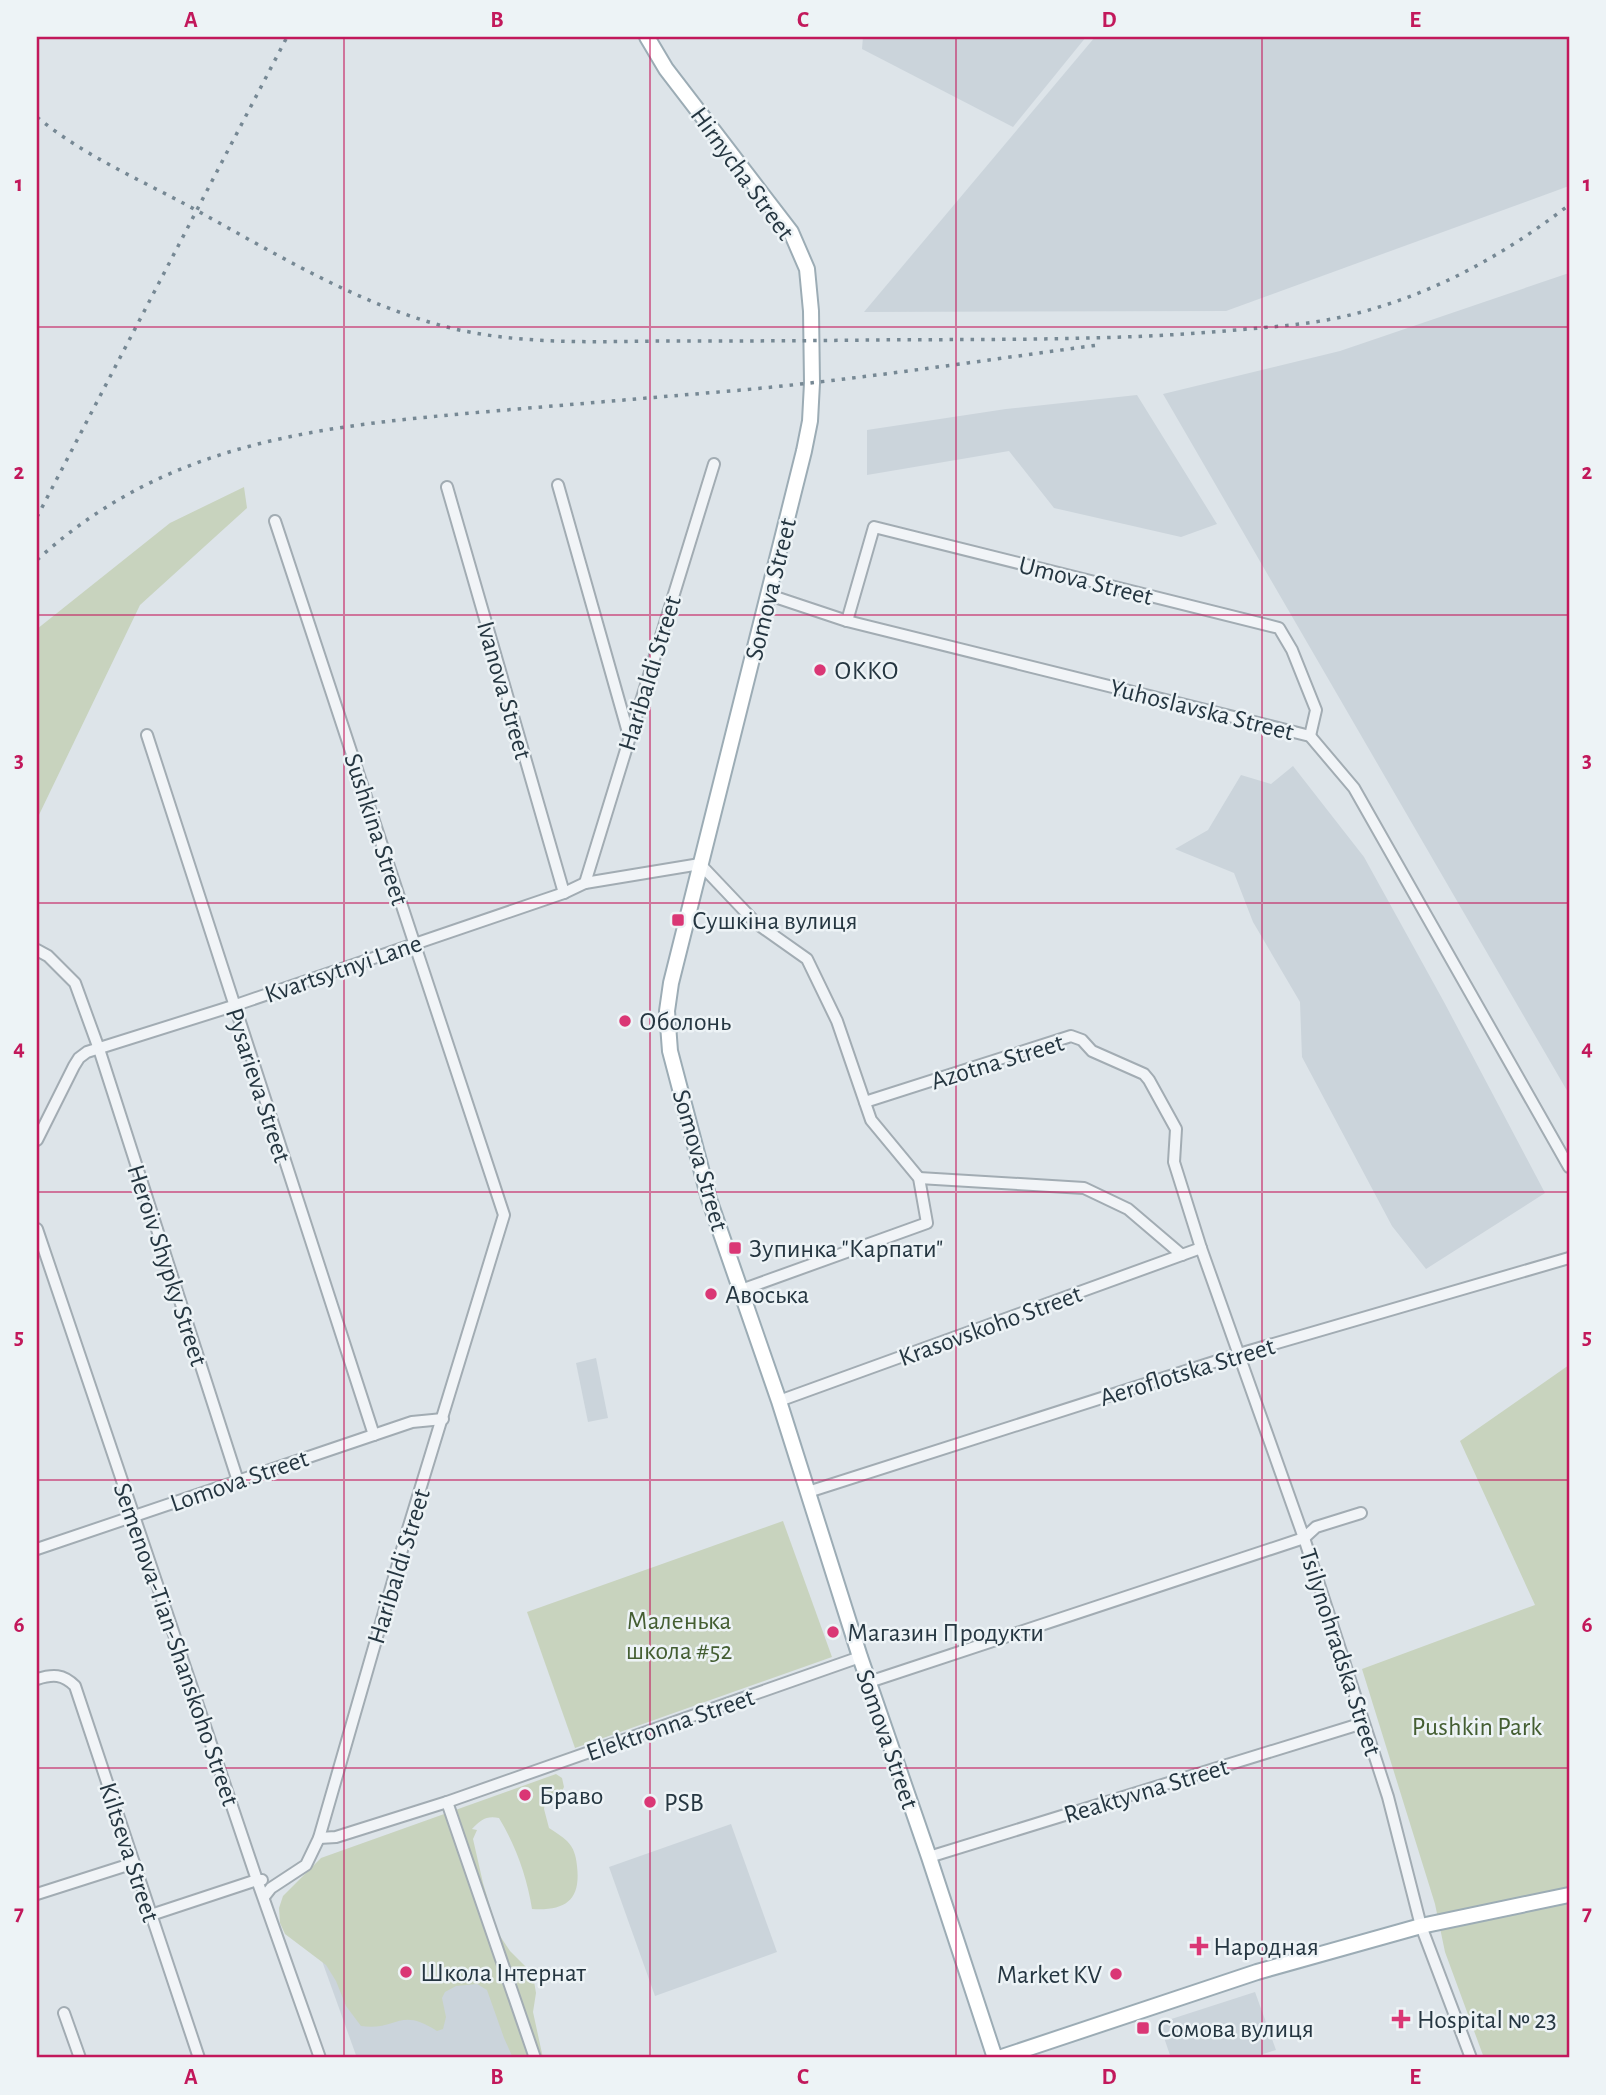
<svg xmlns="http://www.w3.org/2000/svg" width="1606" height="2095" font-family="'Alegreya Sans',sans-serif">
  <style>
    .built { fill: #cbd4db }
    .green { fill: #c8d3be }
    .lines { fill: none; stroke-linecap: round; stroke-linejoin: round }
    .minor-casing { stroke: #a2acb3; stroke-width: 14 }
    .major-casing { stroke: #9cacb5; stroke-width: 18 }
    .minor { stroke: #f1f4f7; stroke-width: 10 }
    .major { stroke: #fff; stroke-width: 14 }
    .rail { stroke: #768894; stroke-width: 3.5; stroke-dasharray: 3.5 7; stroke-linecap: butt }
    .grid { fill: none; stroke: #c2185b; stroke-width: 2; stroke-opacity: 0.55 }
    .poi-dot { fill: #da3775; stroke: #edf3f6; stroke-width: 2.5 }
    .labels { text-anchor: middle; stroke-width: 5; stroke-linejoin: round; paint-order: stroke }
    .street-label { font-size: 26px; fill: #253641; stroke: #edf3f6 }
    .poi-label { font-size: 26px; fill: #253641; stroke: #edf3f6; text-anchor: start }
    .park-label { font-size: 26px; fill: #445e32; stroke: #edf3f6 }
    .neatline { fill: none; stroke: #c2185b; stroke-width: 2.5 }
    .grid-label { font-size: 23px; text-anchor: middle; font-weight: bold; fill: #c2185b }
  </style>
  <rect width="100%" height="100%" fill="#dde4e9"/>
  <g class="built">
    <path d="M 863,37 L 1086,37 L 1013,127 L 862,49 Z"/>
    <path d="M 1095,37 L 1569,37 L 1569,186 L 1226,311 L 864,312 Z"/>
    <path d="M 1569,273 L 1569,1094 L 1163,394 L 1340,351 Z"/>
    <path d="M 1137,395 L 1217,524 L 1181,537 L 1054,508 L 1009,451 L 867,475 L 867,430 L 1006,409 Z"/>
    <path d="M 1293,766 L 1364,857 L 1444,1002 L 1545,1193 L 1426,1269 L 1392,1226 L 1302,1057 L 1300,1002 L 1253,922 L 1234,873 L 1175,849 L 1208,830 L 1241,775 L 1271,784 Z"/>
    <path d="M 596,1358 L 608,1418 L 588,1422 L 576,1363 Z"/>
    <path d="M 731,1824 L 777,1952 L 655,1996 L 609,1867 Z"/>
    <path d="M 437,1835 L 517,2058 L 357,2058 L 295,1886 Z"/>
    <path d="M 1255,1992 L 1276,2050 L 1250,2058 L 1171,2058 L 1159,2023 Z"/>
  </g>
  <g class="green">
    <path d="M 244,487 L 247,508 L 140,605 L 37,819 L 37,629 L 170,523 Z"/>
    <path d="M 1569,1365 L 1569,2058 L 1484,2058 L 1445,1952 L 1435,1904 L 1362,1669 L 1535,1605 L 1460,1441 Z"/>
    <path d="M 783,1521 L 832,1657 L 575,1748 L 527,1612 Z"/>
    <path d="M 556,1774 L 562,1778 L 564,1787 L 561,1793 L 545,1803 L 544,1809 L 549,1828 C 555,1832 562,1836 567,1841 C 574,1848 576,1856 577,1866 C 581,1900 566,1911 532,1909 C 527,1877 516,1846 499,1818 C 487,1815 480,1820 472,1829 L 477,1830 L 473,1839 L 483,1883 L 498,1933 L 510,1951 L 528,1969 L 534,1981 L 536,1993 L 533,2012 L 543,2058 L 513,2058 L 504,2038 L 487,1990 L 477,1984 L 456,1986 L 445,1992 L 442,1998 L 446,2017 L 443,2029 L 437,2031 C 399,2006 398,2031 361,2026 L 346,2006 L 336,1981 L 326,1965 L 285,1934 L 280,1923 L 279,1908 L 283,1896 L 321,1858 Z"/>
  </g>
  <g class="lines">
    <g class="minor-casing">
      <g id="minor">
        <path d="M 558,485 L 629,736"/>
        <path d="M 447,487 L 564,893"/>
        <path d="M 769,595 L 847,621 L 1310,736 L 1354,788 L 1569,1167"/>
        <path d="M 847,621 L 874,527 L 1279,628 L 1292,650 L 1316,710 L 1310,736"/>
        <path d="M 147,735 L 374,1435"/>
        <path d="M 585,883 L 714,464"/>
        <path d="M 37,950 L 48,956 L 75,983 L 99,1049 L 238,1481"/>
        <path d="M 865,1102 L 1071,1036 L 1082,1040 L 1092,1051 L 1144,1074 L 1149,1080 L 1176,1129 L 1174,1162 L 1201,1248 L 1304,1538 L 1388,1797 L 1421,1926 L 1471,2058"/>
        <path d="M 37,1140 L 74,1066 L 79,1058 L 87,1052 L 233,1006 L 564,893 L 585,883 L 700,864 L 756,923 L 807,959 L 837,1021 L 871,1120 L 919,1178 L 927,1223 L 741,1290"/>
        <path d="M 919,1178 L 1084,1188 L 1128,1209 L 1182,1255"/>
        <path d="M 37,1229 L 257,1880 L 320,2058"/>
        <path d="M 779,1401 L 1201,1248"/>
        <path d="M 808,1492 L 1239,1354 L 1569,1258"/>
        <path d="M 37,1549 L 412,1422 L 443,1419"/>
        <path d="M 37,1679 C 53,1674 63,1674 75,1686 L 199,2058"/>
        <path d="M 869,1682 L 1304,1538 L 1316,1527 L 1361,1513"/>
        <path d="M 447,1802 L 535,2058"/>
        <path d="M 319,1838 L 336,1837 L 447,1802 L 860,1657"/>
        <path d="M 929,1857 L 1363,1723"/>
        <path d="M 37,1894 L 134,1863"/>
        <path d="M 264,1897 L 271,1888 L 306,1865 L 319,1838 L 408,1529 L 504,1215 L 275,521"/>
        <path d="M 151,1915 L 257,1880 L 262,1880"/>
        <path d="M 64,2013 L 80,2058"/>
      </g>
    </g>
    <g class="major-casing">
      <g id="major">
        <path d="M 647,37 L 666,69 L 791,232 L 807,269 L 811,311 L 812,383 L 810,421 L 804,451 L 671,983 L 667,1011 L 670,1051 L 709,1199 L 779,1401 L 860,1657 L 929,1857 L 995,2058"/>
        <path d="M 999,2058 L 1257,1972 L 1421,1926 L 1569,1895"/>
      </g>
    </g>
    <use href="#minor" class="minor"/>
    <use href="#major" class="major"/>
    <g class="rail">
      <path d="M 37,117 C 80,153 134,177 183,203 C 270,250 358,306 455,329 C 521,344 590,342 657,341 C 728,341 798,341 868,340 C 987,339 1107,341 1225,331 C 1268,327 1312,325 1354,314 C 1434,294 1504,255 1569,205"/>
      <path d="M 37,517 L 287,37"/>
      <path d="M 37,560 C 169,439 324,426 494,411 C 577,404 659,397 742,390 C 861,379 979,361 1098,345"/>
    </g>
  </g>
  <path class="grid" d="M 344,37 L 344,2058M 650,37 L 650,2058M 956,37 L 956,2058M 1262,37 L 1262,2058M 37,327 L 1569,327M 37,615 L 1569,615M 37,903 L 1569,903M 37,1192 L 1569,1192M 37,1480 L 1569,1480M 37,1768 L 1569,1768"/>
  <g class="poi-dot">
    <circle cx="820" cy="670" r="7"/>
    <rect x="671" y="913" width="14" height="14" rx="3.5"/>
    <circle cx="625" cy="1021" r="7"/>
    <rect x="728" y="1241" width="14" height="14" rx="3.5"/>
    <circle cx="711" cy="1294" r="7"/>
    <circle cx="833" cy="1632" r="7"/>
    <circle cx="525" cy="1795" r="7"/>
    <circle cx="650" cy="1802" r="7"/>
    <path d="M1195.5 1935.5h7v7h7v7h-7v7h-7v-7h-7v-7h7z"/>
    <circle cx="406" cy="1972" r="7"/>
    <circle cx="1116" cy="1974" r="7"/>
    <path d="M1397.5 2008.5h7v7h7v7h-7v7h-7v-7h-7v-7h7z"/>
    <rect x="1136" y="2021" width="14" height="14" rx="3.5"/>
  </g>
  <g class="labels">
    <g class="street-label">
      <text transform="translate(743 173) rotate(54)" y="9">Hirnycha Street</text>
      <text transform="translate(1086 580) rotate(14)" y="9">Umova Street</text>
      <text transform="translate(770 589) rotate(-76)" y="9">Somova Street</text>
      <text transform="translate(649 673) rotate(-73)" y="9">Haribaldi Street</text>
      <text transform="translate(505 690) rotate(74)" y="9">Ivanova Street</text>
      <text transform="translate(1202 709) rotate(14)" y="9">Yuhoslavska Street</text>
      <text transform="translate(377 829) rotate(72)" y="9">Sushkina Street</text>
      <text transform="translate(343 968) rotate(-19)" y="9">Kvartsytnyi Lane</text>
      <text transform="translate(997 1061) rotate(-17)" y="9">Azotna Street</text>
      <text transform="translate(259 1085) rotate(72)" y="9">Pysarieva Street</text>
      <text transform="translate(701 1160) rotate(74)" y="9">Somova Street</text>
      <text transform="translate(168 1265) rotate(72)" y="9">Heroiv Shypky Street</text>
      <text transform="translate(990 1325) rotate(-20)" y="9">Krasovskoho Street</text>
      <text transform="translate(1187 1371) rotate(-17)" y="9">Aeroflotska Street</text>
      <text transform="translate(239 1480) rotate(-19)" y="9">Lomova Street</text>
      <text transform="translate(398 1566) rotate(-73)" y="9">Haribaldi Street</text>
      <text transform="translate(177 1644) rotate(71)" y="9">Semenova-Tian-Shanskoho Street</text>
      <text transform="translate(1341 1652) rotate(72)" y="9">Tsilynohradska Street</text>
      <text transform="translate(670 1724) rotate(-19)" y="9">Elektronna Street</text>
      <text transform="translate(888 1739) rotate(71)" y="9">Somova Street</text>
      <text transform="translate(1146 1790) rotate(-17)" y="9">Reaktyvna Street</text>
      <text transform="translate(130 1852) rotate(72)" y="9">Kiltseva Street</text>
    </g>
    <g class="poi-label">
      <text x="834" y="679">ОККО</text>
      <text x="692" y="929">Сушкіна вулиця</text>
      <text x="639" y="1030">Оболонь</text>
      <text x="749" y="1257">Зупинка "Карпати"</text>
      <text x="725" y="1303">Авоська</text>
      <text x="847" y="1641">Магазин Продукти</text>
      <text x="539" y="1804">Браво</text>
      <text x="664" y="1811">PSB</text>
      <text x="1213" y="1955">Народная</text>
      <text x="420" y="1981">Школа Інтернат</text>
      <text x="1102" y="1983" text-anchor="end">Market KV</text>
      <text x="1417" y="2028">Hospital № 23</text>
      <text x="1157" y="2037">Сомова вулиця</text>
    </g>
    <g class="park-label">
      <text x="679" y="1629">Маленька<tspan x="679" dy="30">школа #52</tspan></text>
      <text x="1477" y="1735">Pushkin Park</text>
    </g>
  </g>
  <rect width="1606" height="2095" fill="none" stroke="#edf3f6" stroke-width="77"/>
  <rect x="38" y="38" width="1530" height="2018" class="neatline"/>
  <g class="grid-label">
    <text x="191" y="27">A</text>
    <text x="497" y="27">B</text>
    <text x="803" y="27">C</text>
    <text x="1109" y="27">D</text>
    <text x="1415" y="27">E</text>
    <text x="19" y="191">1</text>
    <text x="1587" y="191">1</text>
    <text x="19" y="479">2</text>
    <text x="1587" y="479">2</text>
    <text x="19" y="767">3</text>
    <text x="1587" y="767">3</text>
    <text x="19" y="1055">4</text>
    <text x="1587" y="1055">4</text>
    <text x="19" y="1344">5</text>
    <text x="1587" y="1344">5</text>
    <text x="19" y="1632">6</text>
    <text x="1587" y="1632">6</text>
    <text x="19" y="1920">7</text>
    <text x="1587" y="1920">7</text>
    <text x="191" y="2084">A</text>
    <text x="497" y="2084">B</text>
    <text x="803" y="2084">C</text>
    <text x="1109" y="2084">D</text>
    <text x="1415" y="2084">E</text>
  </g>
</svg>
